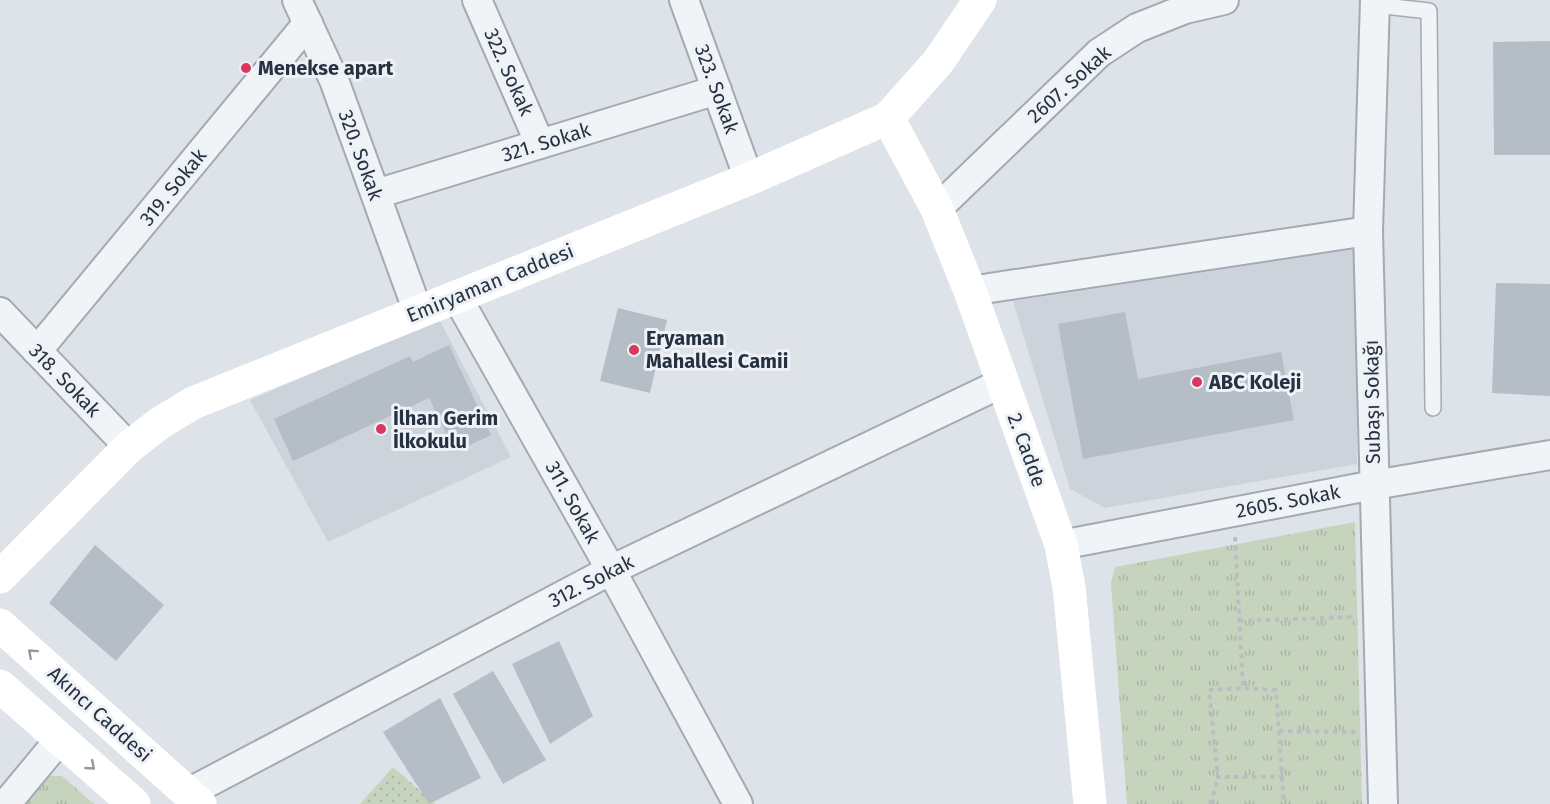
<svg xmlns="http://www.w3.org/2000/svg" width="1550" height="804" font-family="'Fira Sans',sans-serif">
  <style>
    .built { fill: #ccd3db }
    .grass { fill: url(#grass-dots) }
    .park { fill: url(#park-tufts) }
    .building { fill: #b5bdc6 }
    .lines { fill: none; stroke-linecap: round; stroke-linejoin: round }
    .lane-casing { stroke: #a3aab3; stroke-width: 18 }
    .street-casing { stroke: #a3aab3; stroke-width: 32 }
    .path { stroke: #b8bec4; stroke-width: 4; stroke-dasharray: 4.5 4.5; stroke-linecap: butt }
    .lane { stroke: #f1f4f7; stroke-width: 15 }
    .street { stroke: #f1f4f7; stroke-width: 28 }
    .secondary { stroke: #fff; stroke-width: 33 }
    .oneway { stroke: #9298a0 }
    .poi-dot { fill: #da375f; stroke: #eef2f6; stroke-width: 2 }
    .labels { text-anchor: middle; stroke-width: 6; stroke-linejoin: round; paint-order: stroke }
    .poi-label { font-size: 20px; font-weight: bold; fill: #263241; stroke: #eef2f6; text-anchor: start }
    .street-label { font-size: 20px; fill: #263241; stroke: #eef2f6 }
  </style>
  <defs>
    <pattern id="grass-dots" width="8" height="8" patternUnits="userSpaceOnUse" patternTransform="scale(1.5)"><rect width="8" height="8" fill="#c6d4be"/><path d="M2 2h.1M6 6h.1" fill="none" stroke="#aab6a4" stroke-width="1.8" stroke-linecap="round"/></pattern>
    <pattern id="park-tufts" width="24" height="20" patternUnits="userSpaceOnUse" patternTransform="scale(1.5)"><rect width="24" height="20" fill="#c6d4be"/><path d="M3 7l-1-3M5 7V3M7 7l1-3M15 17l-1-3M17 17v-4M19 17l1-3" fill="none" stroke="#aab6a4"/></pattern>
  </defs>
  <rect width="100%" height="100%" fill="#dee3e9"/>
  <g class="built">
    <path d="M 1357,249 L 1357,464 L 1105,508 L 1070,489 L 1013,301 Z"/>
    <path d="M 439,319 L 511,457 L 328,542 L 250,400 Z"/>
  </g>
  <path class="grass" d="M 393,767 L 435,804 L 360,804 Z"/>
  <g class="park">
    <path d="M 1355,522 L 1362,804 L 1127,804 L 1111,583 L 1115,567 Z"/>
    <path d="M 42,776 L 62,776 L 94,804 L 20,804 Z"/>
  </g>
  <g class="building">
    <path d="M 1550,41 L 1550,155 L 1494,155 L 1493,42 Z"/>
    <path d="M 1496,283 L 1550,284 L 1550,396 L 1492,393 Z"/>
    <path d="M 618,308 L 667,320 L 650,393 L 600,381 Z"/>
    <path d="M 1125,312 L 1138,379 L 1281,352 L 1294,420 L 1083,459 L 1058,324 Z"/>
    <path d="M 449,345 L 491,435 L 455,452 L 429,398 L 293,461 L 274,419 L 410,356 L 413,362 Z"/>
    <path d="M 95,545 L 164,605 L 116,661 L 49,603 Z"/>
    <path d="M 559,641 L 593,716 L 550,744 L 512,664 Z"/>
    <path d="M 493,671 L 546,760 L 503,784 L 453,694 Z"/>
    <path d="M 440,698 L 481,778 L 429,804 L 383,732 Z"/>
  </g>
  <g class="lines">
    <g class="lane-casing">
      <path id="lane" d="M 1375,5 L 1429,11 L 1433,408"/>
    </g>
    <g class="street-casing">
      <g id="street">
        <path d="M 297,0 L 334,80 L 418,312"/>
        <path d="M 477,0 L 540,144"/>
        <path d="M 684,0 L 749,179"/>
        <path d="M 1375,0 L 1368,231 L 1383,804"/>
        <path d="M 376,194 L 717,90"/>
        <path d="M 937,209 L 1099,53 L 1137,28 L 1185,9 L 1224,0"/>
        <path d="M 970,291 L 1368,231"/>
        <path d="M 457,297 L 611,570 L 738,804"/>
        <path d="M 0,312 L 129,447"/>
        <path d="M 37,351 L 308,23"/>
        <path d="M 1061,545 L 1374,485 L 1550,455"/>
        <path d="M 188,793 L 611,570 L 1002,383"/>
        <path d="M 6,804 L 60,739"/>
      </g>
    </g>
    <g class="path">
      <path d="M 1235,537 L 1243,688 L 1276,690 L 1282,777 L 1218,777 L 1209,690 L 1243,688"/>
      <path d="M 1239,621 L 1353,617"/>
      <path d="M 1279,731 L 1356,732"/>
      <path d="M 1282,777 L 1284,804"/>
      <path d="M 1211,804 L 1218,777"/>
    </g>
    <use href="#lane" class="lane"/>
    <use href="#street" class="street"/>
    <g class="secondary">
      <path d="M 888,118 L 937,209 L 970,291 L 1061,545 L 1069,587 L 1090,804"/>
      <path d="M 0,577 L 129,447 L 160,423 L 193,403 L 749,179 L 888,118 L 938,62 L 980,0"/>
      <path d="M 0,625 L 200,804"/>
      <path d="M 0,686 L 134,804"/>
    </g>
  </g>
  <defs><path id="oneway-chevron" d="M-2-3.5L2.5 0L-2 3.5" fill="none" stroke-width="1.6" stroke-linecap="round" stroke-linejoin="round" transform="scale(1.5)"/></defs>
  <g class="oneway">
    <use href="#oneway-chevron" transform="translate(32 653) rotate(-138)"/>
    <use href="#oneway-chevron" transform="translate(91 766) rotate(41)"/>
  </g>
  <g class="poi-dot">
    <circle cx="246" cy="68" r="6"/>
    <circle cx="634" cy="350" r="6"/>
    <circle cx="1197" cy="382" r="6"/>
    <circle cx="381" cy="429" r="6"/>
  </g>
  <g class="labels">
    <g class="poi-label">
      <text x="258" y="75">Menekse apart</text>
      <text x="646" y="345">Eryaman<tspan x="646" dy="23">Mahallesi Camii</tspan></text>
      <text x="1209" y="389">ABC Koleji</text>
      <text x="393" y="425">İlhan Gerim<tspan x="393" dy="23">İlkokulu</tspan></text>
    </g>
    <g class="street-label">
      <text transform="translate(509 72) rotate(66)" y="7">322. Sokak</text>
      <text transform="translate(1069 84) rotate(-42)" y="7">2607. Sokak</text>
      <text transform="translate(717 89) rotate(70)" y="7">323. Sokak</text>
      <text transform="translate(546 142) rotate(-17)" y="7">321. Sokak</text>
      <text transform="translate(361 155) rotate(70)" y="7">320. Sokak</text>
      <text transform="translate(173 187) rotate(-51)" y="7">319. Sokak</text>
      <text transform="translate(490 283) rotate(-22)" y="7">Emiryaman Caddesi</text>
      <text transform="translate(65 380) rotate(46)" y="7">318. Sokak</text>
      <text transform="translate(1372 402) rotate(-91)" y="7">Subaşı Sokağı</text>
      <text transform="translate(1027 450) rotate(70)" y="7">2. Cadde</text>
      <text transform="translate(1288 501) rotate(-11)" y="7">2605. Sokak</text>
      <text transform="translate(573 502) rotate(61)" y="7">311. Sokak</text>
      <text transform="translate(591 581) rotate(-27)" y="7">312. Sokak</text>
      <text transform="translate(100 714) rotate(42)" y="7">Akıncı Caddesi</text>
    </g>
  </g>
</svg>
